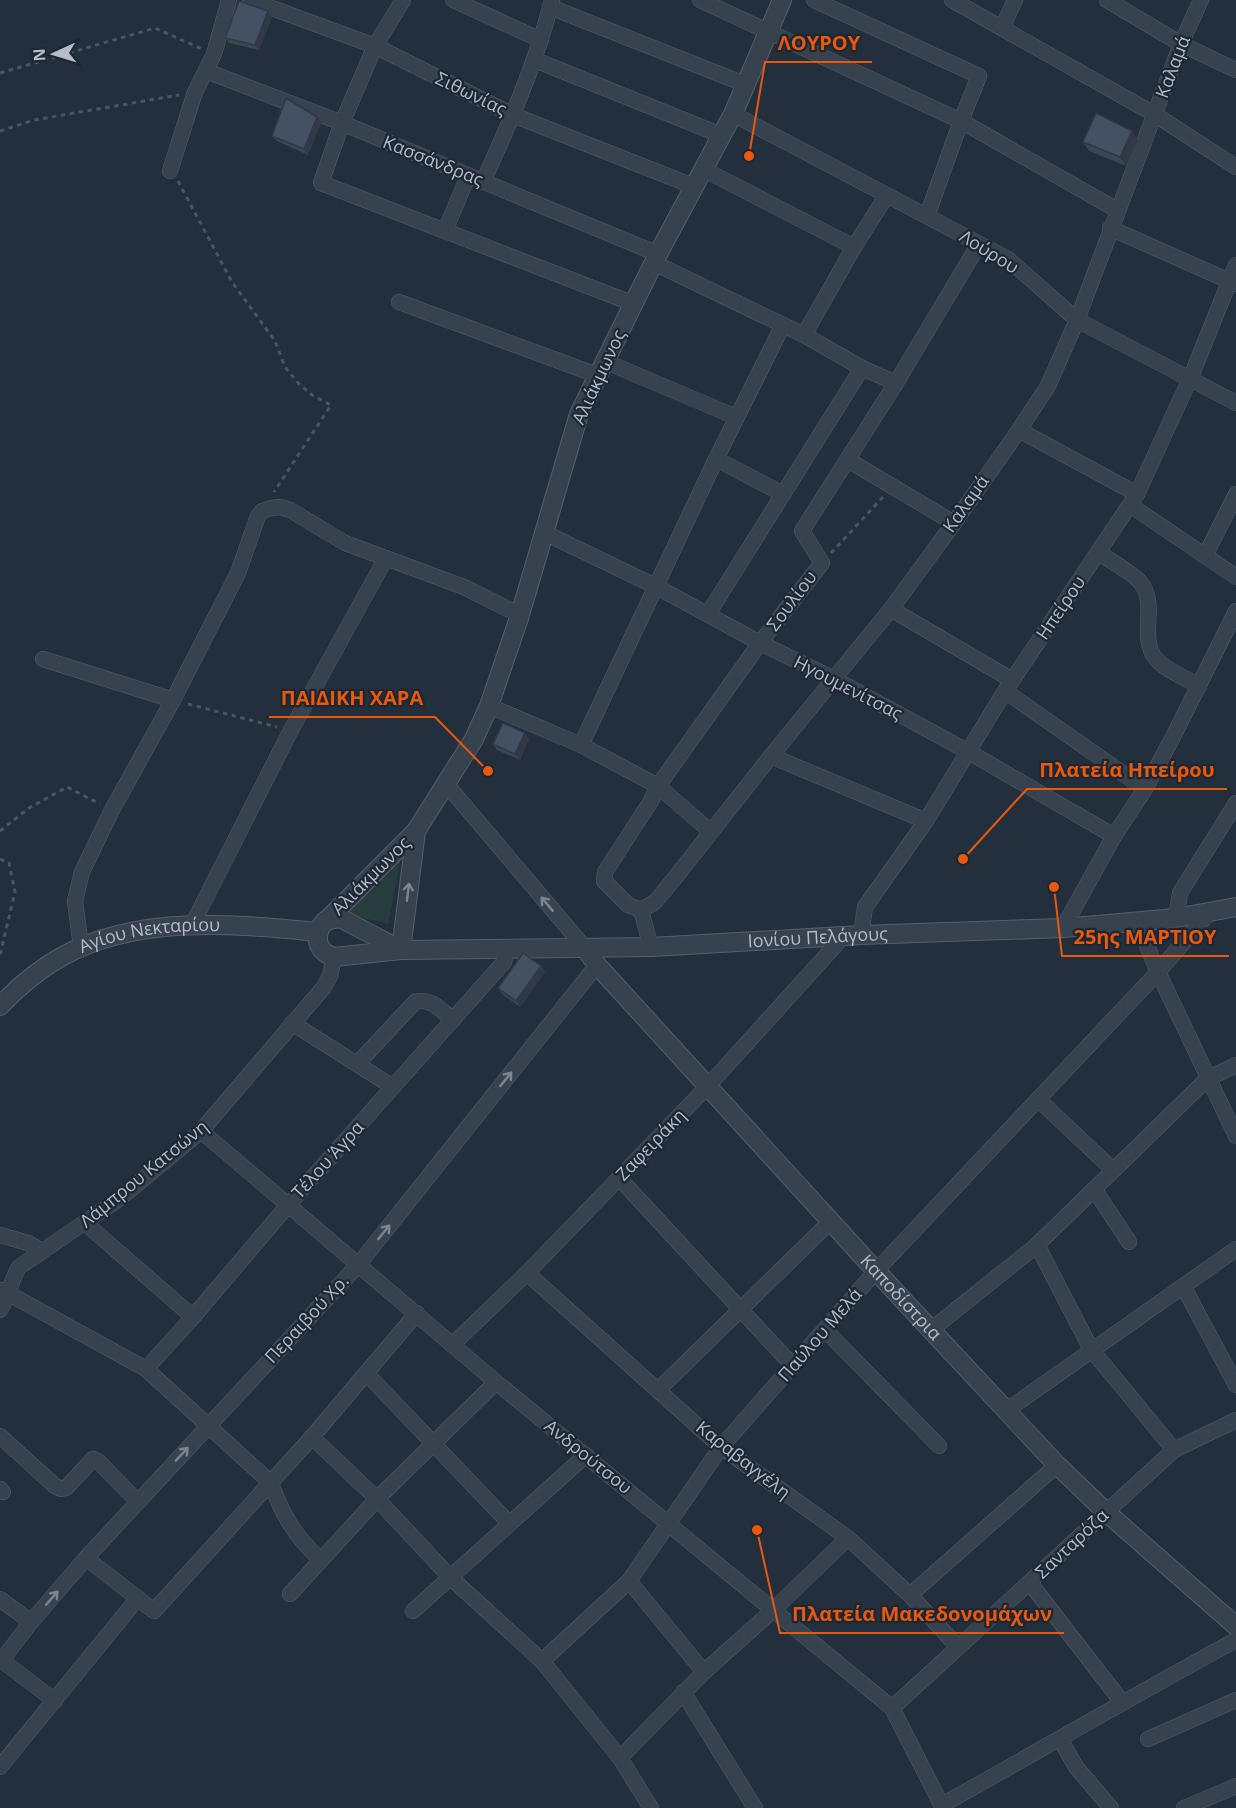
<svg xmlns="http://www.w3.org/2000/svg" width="1236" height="1808" font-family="'Open Sans',sans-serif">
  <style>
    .green { fill: #263c3f }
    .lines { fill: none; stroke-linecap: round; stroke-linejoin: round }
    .minor-casing { stroke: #565f6c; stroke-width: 16 }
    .tertiary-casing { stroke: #565f6c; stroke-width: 20 }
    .path { stroke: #44595c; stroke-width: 3; stroke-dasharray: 4.5 4.5; stroke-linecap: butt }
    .minor { stroke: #38414e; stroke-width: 15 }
    .tertiary { stroke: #38414e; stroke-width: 18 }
    .wall { fill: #3b4654 }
    .shaded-wall { fill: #303945 }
    .building { fill: #455162; stroke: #303945; stroke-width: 1.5 }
    .oneway { stroke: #7c8592 }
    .labels { text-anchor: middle; stroke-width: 4.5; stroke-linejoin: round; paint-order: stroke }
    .street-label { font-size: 18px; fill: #b4bcc9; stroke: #1d2633 }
    .leader { fill: none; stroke: #e8590c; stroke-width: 2 }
    .callout-dot { fill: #e8590c; stroke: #1d2633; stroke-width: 2 }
    .callout-label { font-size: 20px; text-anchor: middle; font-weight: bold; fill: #e8590c; stroke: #1d2633; stroke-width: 4.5; stroke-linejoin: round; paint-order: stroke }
  </style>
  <rect width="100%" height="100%" fill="#242f3e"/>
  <path class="green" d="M 401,858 L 388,924 L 344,913 Z"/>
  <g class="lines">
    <g class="minor-casing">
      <g id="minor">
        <path d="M 250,0 L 375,46 L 513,115 L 693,186"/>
        <path d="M 403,0 L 375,46 L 342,123 L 321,183 L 634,304"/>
        <path d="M 453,0 L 541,40"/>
        <path d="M 700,0 L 961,121 L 1117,210"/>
        <path d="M 814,0 L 979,76 L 961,121 L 927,216"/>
        <path d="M 952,0 L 1154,114 L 1236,167"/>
        <path d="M 1107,0 L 1181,44 L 1236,70"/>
        <path d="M 550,7 L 747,85"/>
        <path d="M 1002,28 L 1015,0"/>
        <path d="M 535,60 L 721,135"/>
        <path d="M 206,71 L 342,123 L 658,254"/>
        <path d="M 733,114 L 1008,259 L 1077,320 L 1236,403"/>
        <path d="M 703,169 L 854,247"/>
        <path d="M 170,171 L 195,92 L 214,54 L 229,0"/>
        <path d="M 483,182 C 510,122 536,64 552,0"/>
        <path d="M 1110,228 L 1236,284"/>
        <path d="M 445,231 L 468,176"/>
        <path d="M 654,263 L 804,335 L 862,368 L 896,383"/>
        <path d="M 399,302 L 597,375"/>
        <path d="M 804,335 L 854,247 L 887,195"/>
        <path d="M 604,361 L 736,417"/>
        <path d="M 1019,430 L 1137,494"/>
        <path d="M 716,459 L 783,494"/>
        <path d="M 848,460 L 954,523"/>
        <path d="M 1130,505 L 1236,577"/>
        <path d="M 545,533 L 657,587 L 760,643 L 834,679 L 969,752 L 1114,836"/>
        <path d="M 1098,552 C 1110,561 1131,572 1140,582 C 1159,604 1138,637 1156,659 C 1164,669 1187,679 1199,686"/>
        <path d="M 1205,556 L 1236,494"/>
        <path d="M 891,609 L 1012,680"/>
        <path d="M 708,614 L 862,368"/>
        <path d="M 43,659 L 173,700"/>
        <path d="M 1005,691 L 1145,789"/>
        <path d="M 489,706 L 581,745 L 658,786 L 711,832"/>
        <path d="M 581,745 L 716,459 L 783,325"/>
        <path d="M 771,756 L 926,821"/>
        <path d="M 447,785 L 585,948"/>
        <path d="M 641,910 L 628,905 L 604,881 L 605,872 L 651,801 L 658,786 L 760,643 L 822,563 L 802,531 L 896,383 L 979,244"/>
        <path d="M 1176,918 L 1180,893 L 1236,803"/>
        <path d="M 1137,922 L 1158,972 L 1236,1136"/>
        <path d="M 192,925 L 291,730 L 386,558"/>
        <path d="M 1063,928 L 1114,836 L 1145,789 L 1173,737 L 1236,611"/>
        <path d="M 861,935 L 865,907 L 926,821 L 1005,691 L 1137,494 L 1190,379 L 1236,265"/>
        <path d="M 81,947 L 75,901 L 82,872 L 112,810 L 173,700 L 238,573 L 258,516 L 262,511 L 271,508 L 280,507 L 290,510 L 345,543 L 464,587 L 520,615"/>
        <path d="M 651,947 L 641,910 L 655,902 L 674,879 L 771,756 L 891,609 L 954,523 L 1019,430 L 1048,386 L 1077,320 L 1181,44 L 1201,0"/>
        <path d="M 292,1023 L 393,1087"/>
        <path d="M 358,1063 L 415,1002 C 431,997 441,1010 453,1020"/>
        <path d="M 1038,1099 L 1113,1170"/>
        <path d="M 201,1131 L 496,1382 L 892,1708 L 943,1808"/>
        <path d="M 619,1178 L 793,1366"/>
        <path d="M 1094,1189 L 1129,1242"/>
        <path d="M 85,1223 L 193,1317"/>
        <path d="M 0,1235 L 28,1243 L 42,1251"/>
        <path d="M 1037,1245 L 1091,1349 L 1174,1450"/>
        <path d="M 527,1273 L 721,1447 L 848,1538 L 910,1595 L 958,1647"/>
        <path d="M 1183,1286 L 1236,1385"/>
        <path d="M 2,1290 L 146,1369 L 271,1483 C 282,1514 295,1537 320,1559"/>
        <path d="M 0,1310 C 9,1296 11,1280 19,1267 L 119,1199 L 201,1131 L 324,987 L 330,976 L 334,957"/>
        <path d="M 932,1329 L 1037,1245 L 1207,1079 L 1236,1065"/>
        <path d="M 825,1330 L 939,1446"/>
        <path d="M 452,1345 L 527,1273 L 708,1086 L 842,938"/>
        <path d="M 146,1369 L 193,1317 L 289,1204 L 504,962 L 507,950"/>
        <path d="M 367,1374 L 509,1523"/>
        <path d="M 658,1390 L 831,1221"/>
        <path d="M 1007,1410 L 1236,1249"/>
        <path d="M 0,1436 L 55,1486 L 61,1489 L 66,1488 L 93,1459 L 99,1462 L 138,1502"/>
        <path d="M 312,1437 L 377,1499 L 451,1578 L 542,1661 L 620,1758 L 651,1808"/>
        <path d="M 0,1489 L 3,1492"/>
        <path d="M 86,1558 L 154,1611 L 312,1437 L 417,1313"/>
        <path d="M 629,1581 L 704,1672"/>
        <path d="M 1030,1583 L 1122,1702"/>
        <path d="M 290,1594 L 377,1499 L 496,1382"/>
        <path d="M 910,1595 L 1057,1465"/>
        <path d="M 0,1599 L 31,1622"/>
        <path d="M 413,1611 L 586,1455"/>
        <path d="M 0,1659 L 55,1701"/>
        <path d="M 2,1660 L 31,1622 L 86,1558 L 358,1265 L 597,965"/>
        <path d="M 542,1661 L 629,1581 L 721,1447 L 876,1271 L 1158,972 L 1208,914"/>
        <path d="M 683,1692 L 755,1808"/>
        <path d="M 892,1708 L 1174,1450 L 1236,1420"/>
        <path d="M 1060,1739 L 1076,1767 L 1111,1808"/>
        <path d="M 1148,1739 L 1236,1700"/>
        <path d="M 620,1758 L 704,1672 L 772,1611 L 848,1538"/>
        <path d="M 0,1767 L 138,1598"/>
        <path d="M 942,1805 C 1040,1750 1137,1694 1236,1640"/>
        <path d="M 1184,1808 L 1236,1786"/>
      </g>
    </g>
    <g class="tertiary-casing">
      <g id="tertiary">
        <path id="s1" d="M 782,0 L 733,114 L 658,254 L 579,414 L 520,615 L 489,706 L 474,739 L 416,831 L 321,926 C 314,941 319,952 334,957 L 401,950 L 651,947 L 861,935 L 1063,928 L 1176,918 L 1236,907"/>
        <path d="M 325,921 L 339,918 L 344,920 L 401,950"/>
        <path id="s2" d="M 585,948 L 597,965 L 876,1271 L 1057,1465 L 1106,1512 L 1236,1626"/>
        <path d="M 401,950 L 416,831"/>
        <path id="s3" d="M 0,1006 C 18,987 38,970 61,957 C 138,914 234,924 318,932"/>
      </g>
    </g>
    <g class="path">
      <path d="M 0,73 L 155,28 L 202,49"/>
      <path d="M 0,131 L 34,120 L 179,95"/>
      <path d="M 178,181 L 232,282 L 275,341 L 285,367 L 299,384 L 312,395 L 331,405 L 274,492"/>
      <path d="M 831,553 L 884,496"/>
      <path d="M 188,704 L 277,727"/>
      <path d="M 0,831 L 29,808 L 67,787 L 100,804"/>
      <path d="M 0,859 L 9,863 L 15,892 L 0,955"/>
    </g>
    <use href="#minor" class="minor"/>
    <use href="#tertiary" class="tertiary"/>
  </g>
  <g class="wall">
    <path d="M 268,11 L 272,17 L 259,50 L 229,43 L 225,38 Z"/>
    <path d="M 317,117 L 321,123 L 308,155 L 277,141 L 272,136 Z"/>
    <path d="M 1132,131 L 1138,140 L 1126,166 L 1089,151 L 1083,142 Z"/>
    <path d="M 525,733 L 529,739 L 520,760 L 497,750 L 493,744 Z"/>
    <path d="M 541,966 L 545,972 L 520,1007 L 502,994 L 498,988 Z"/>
  </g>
  <g class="shaded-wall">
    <path d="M 268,11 L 272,17 L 259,50 L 255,45 Z"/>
    <path d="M 317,117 L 321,123 L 308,155 L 304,149 Z"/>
    <path d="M 1132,131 L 1138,140 L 1126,166 L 1120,157 Z"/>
    <path d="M 525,733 L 529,739 L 520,760 L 515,754 Z"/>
    <path d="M 541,966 L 545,972 L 520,1007 L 516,1001 Z"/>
  </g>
  <g class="building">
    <path d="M 239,1 L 268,11 L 255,45 L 225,38 Z"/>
    <path d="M 286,98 L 317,117 L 304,149 L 272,136 Z"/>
    <path d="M 1096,113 L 1132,131 L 1120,157 L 1083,142 Z"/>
    <path d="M 503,723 L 525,733 L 515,754 L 493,744 Z"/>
    <path d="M 523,953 L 541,966 L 516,1001 L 498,988 Z"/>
  </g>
  <defs><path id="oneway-shaft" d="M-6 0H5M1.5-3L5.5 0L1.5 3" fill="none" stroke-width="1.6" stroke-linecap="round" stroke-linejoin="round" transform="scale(1.5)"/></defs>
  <g class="oneway">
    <use href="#oneway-shaft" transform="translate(408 892) rotate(-83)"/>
    <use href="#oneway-shaft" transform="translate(547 904) rotate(-130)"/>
    <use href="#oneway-shaft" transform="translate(506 1079) rotate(-51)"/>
    <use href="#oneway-shaft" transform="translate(384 1232) rotate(-51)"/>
    <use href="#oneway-shaft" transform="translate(182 1454) rotate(-47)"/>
    <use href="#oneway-shaft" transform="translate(52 1598) rotate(-49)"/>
  </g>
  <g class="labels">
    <g class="street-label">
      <text transform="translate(1173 67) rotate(-69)" y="6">Καλαμά</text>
      <text transform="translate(471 94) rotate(26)" y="6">Σιθωνίας</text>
      <text transform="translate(433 161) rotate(22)" y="6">Κασσάνδρας</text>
      <text transform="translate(989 252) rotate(32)" y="6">Λούρου</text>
      <text transform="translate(599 377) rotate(-65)" y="6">Αλιάκμωνος</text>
      <text transform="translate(966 504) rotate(-55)" y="6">Καλαμά</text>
      <text transform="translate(792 601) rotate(-53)" y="6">Σουλίου</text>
      <text transform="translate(1061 608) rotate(-56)" y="6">Ηπείρου</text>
      <text transform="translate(848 688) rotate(27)" y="6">Ηγουμενίτσας</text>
      <text transform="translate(371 876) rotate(-45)" y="6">Αλιάκμωνος</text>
      <text dy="6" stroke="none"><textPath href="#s1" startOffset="1570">Ιονίου Πελάγους</textPath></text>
      <text dy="6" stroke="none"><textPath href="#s3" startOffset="171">Αγίου Νεκταρίου</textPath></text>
      <text transform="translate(651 1145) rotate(-46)" y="6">Ζαφειράκη</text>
      <text transform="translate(328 1160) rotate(-48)" y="6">Τέλου Άγρα</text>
      <text transform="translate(144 1174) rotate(-39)" y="6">Λάμπρου Κατσώνη</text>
      <text dy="6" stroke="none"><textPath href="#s2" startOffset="471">Καποδίστρια</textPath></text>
      <text transform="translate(307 1319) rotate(-47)" y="6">Περαιβού Χρ.</text>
      <text transform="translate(820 1335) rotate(-49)" y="6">Παύλου Μελά</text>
      <text transform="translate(588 1457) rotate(39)" y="6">Ανδρούτσου</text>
      <text transform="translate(743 1460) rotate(38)" y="6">Καραβαγγέλη</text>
      <text transform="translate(1072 1544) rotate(-43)" y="6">Σανταρόζα</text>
    </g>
  </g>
  <path class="leader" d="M749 156L765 62H872M488 771L435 717H269M963 859L1027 789H1227M1054 887L1062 956H1229M757 1530L780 1633H1064"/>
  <g class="callout-dot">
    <circle cx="749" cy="156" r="6"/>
    <circle cx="488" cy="771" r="6"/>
    <circle cx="963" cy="859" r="6"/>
    <circle cx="1054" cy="887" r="6"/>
    <circle cx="757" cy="1530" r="6"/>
  </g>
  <g class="callout-label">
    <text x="819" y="50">ΛΟΥΡΟΥ</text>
    <text x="352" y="705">ΠΑΙΔΙΚΗ ΧΑΡΑ</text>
    <text x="1127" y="777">Πλατεία Ηπείρου</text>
    <text x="1145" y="944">25ης ΜΑΡΤΙΟΥ</text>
    <text x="922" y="1621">Πλατεία Μακεδονομάχων</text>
  </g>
  <g transform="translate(54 54) rotate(266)" stroke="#1d2633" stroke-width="4.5" paint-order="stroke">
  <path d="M0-4.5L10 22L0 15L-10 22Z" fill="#b4bcc9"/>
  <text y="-9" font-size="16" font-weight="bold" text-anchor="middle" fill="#b4bcc9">N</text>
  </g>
</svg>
